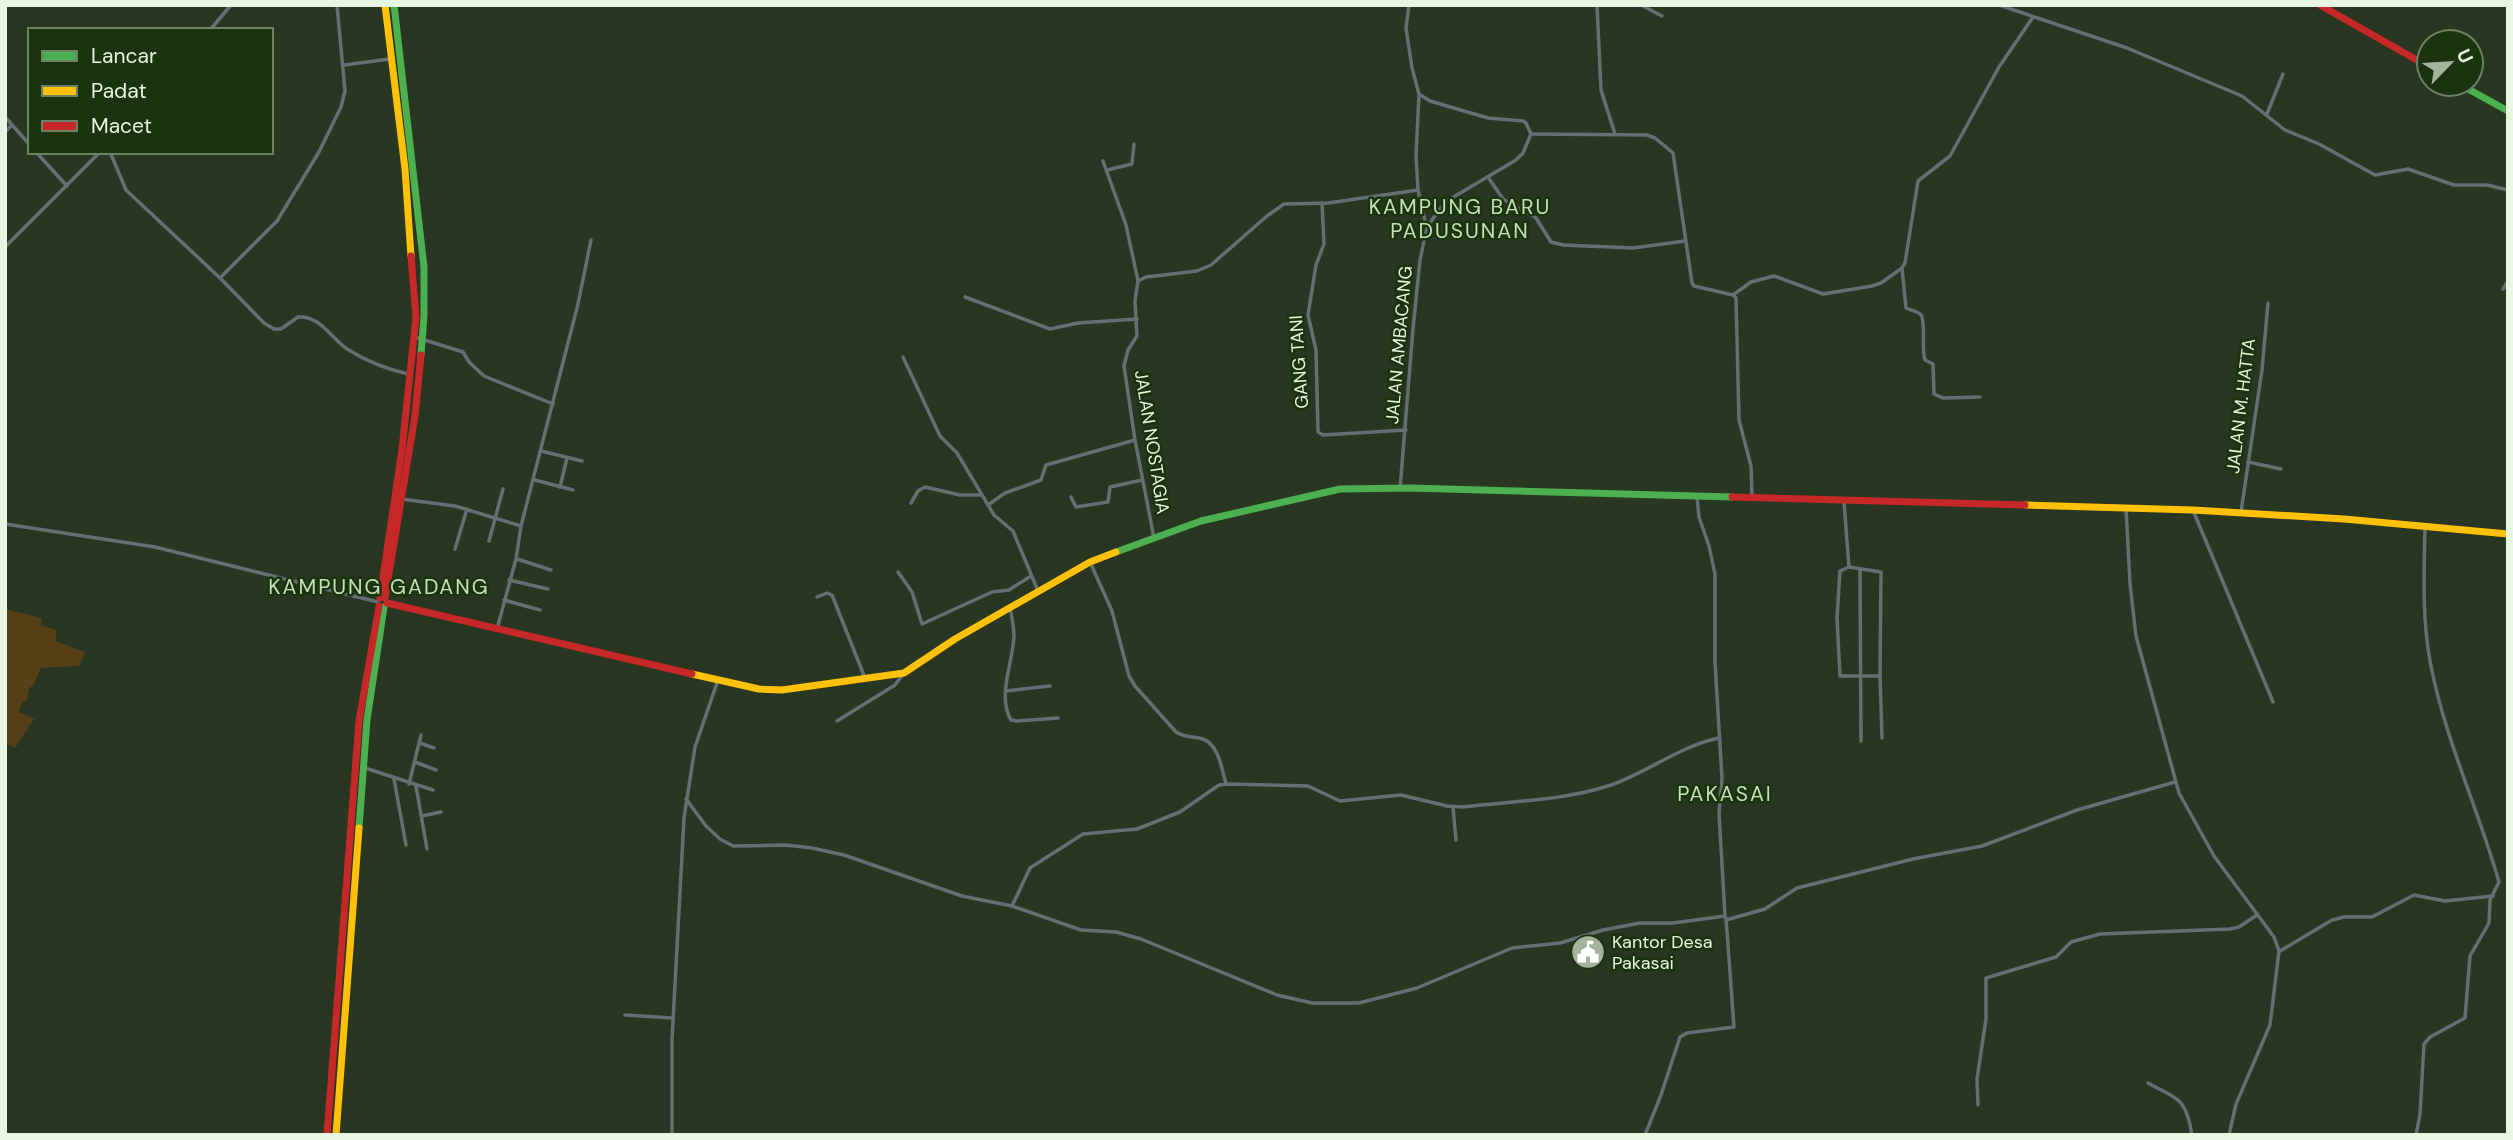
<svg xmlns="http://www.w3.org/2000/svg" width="2513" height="1140" font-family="'DM Sans',sans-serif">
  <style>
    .grass { fill: #554018 }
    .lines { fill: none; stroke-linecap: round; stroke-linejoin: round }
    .street { stroke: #646e73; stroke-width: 3.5 }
    .fast { stroke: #4caf50; stroke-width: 7 }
    .slow { stroke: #ffc107; stroke-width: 7 }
    .jam { stroke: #c62828; stroke-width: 7 }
    .labels { text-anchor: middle; stroke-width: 5; stroke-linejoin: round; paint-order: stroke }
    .street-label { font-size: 18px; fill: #e7f6e0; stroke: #1c330f }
    .poi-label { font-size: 18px; fill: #e7f6e0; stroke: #1c330f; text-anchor: start }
    .quarter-label { font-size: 21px; letter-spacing: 2px; fill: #c3e1b6; stroke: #1c330f }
  </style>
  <rect width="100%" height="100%" fill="#293622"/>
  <path class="grass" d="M 5,609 L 42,618 L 41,625 L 56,630 L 56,641 L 85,652 L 79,666 L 41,668 L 33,686 L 29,688 L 27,700 L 22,703 L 19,712 L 34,719 L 15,748 L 5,743 Z"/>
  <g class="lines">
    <g class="street">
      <path d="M 1597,5 L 1601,90 L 1615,134"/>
      <path d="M 1641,5 L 1662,16"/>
      <path d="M 1999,5 L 2127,48 L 2242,96 L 2285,130 L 2319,144 L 2375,175 L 2408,169 L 2454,185 L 2487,185 L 2508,190"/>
      <path d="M 210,30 L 231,5"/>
      <path d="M 344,65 L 390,59"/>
      <path d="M 2267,114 L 2283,74"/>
      <path d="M 5,117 L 30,145"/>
      <path d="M 5,132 L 12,125"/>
      <path d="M 1531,134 L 1647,135 L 1655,138 L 1673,153 L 1692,283 L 1694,286 L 1733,295 L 1736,298 L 1739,420 L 1751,466 L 1752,498"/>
      <path d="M 36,152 L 67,186"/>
      <path d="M 110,152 L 126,190 L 220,278 L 264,323 L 274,329 L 281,329 L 298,317 C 320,315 331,338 347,349 C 366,361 386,369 408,374"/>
      <path d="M 1103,161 L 1126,225 L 1138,281"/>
      <path d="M 1107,170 L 1132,164 L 1134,144"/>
      <path d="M 1488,177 L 1503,199 L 1536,218 L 1551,242 L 1563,245 L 1633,248 L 1685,241"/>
      <path d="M 1418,190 L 1416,156 L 1419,94"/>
      <path d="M 1322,203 L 1324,244 L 1316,265 L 1308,315 L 1316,350 L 1318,432 L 1323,435 L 1406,430"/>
      <path d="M 5,247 L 100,152"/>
      <path d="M 1902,268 L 1906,308 C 1910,310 1918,311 1921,315 C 1926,322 1921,348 1925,360 L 1933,364 L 1934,394 L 1943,398 L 1980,397"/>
      <path d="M 220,278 L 277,221 L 319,152 L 341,107 L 345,91 L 337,5"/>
      <path d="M 2503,289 L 2508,281"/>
      <path d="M 1733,295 L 1751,282 L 1774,276 L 1823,294 L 1872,286 L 1881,283 L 1902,268 L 1905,263 L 1918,181 L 1950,156 L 1999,67 L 2033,17"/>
      <path d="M 965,297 L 1050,329 L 1078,323 L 1137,319"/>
      <path d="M 415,337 L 463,352 L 469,362 L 484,376 L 553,404"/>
      <path d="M 903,357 L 940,436 L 957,453 L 994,515 L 1013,531 L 1038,591"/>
      <path d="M 541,451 L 582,461"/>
      <path d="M 2248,462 L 2281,469"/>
      <path d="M 535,480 L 573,490"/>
      <path d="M 560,487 L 567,458"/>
      <path d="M 1400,489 L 1413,329 L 1420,260 L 1427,227 L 1445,202 L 1516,160 L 1523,153 L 1531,134 L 1526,123 L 1523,121 L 1488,118 L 1430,101 L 1419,94 L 1412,68 L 1406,28 L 1409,5"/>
      <path d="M 1071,497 L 1076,507 L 1108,502 L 1110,487 L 1142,480"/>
      <path d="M 401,499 L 455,506 L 521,526"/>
      <path d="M 1844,502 L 1849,567"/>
      <path d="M 911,503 L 918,491 L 925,487 L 960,495 L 981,495"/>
      <path d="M 988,505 L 1005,493 L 1041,480 L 1046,465 L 1135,440"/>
      <path d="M 2126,508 L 2130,584 L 2136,636 L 2179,793 L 2214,856 L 2274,937 L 2279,951 L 2270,1025 L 2236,1104 L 2229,1135"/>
      <path d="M 2193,510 L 2273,702"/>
      <path d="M 2241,512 L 2262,370 L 2268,303"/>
      <path d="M 5,524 L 155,547 L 378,602"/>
      <path d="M 1154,538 L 1135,440 L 1124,366 L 1128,350 L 1137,336 L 1135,301 L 1138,281 L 1146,277 L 1197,271 L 1211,265 L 1267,216 L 1284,204 L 1328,203 L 1418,190 L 1426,225"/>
      <path d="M 489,541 L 503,489"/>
      <path d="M 455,549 L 467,509"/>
      <path d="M 517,559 L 551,570"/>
      <path d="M 1090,562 L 1112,611 L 1129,676 L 1135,686 L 1176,732 C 1185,738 1194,736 1203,739 C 1219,745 1222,770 1226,784"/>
      <path d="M 1849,567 L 1881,572 L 1880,676 L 1840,676 L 1837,618 L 1840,571 Z"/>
      <path d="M 1860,569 L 1861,741"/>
      <path d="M 898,572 L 912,592 L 922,624 L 992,592 L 1009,590 L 1031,576"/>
      <path d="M 509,580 L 548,589"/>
      <path d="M 817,597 L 827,593 L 832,595 L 865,678"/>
      <path d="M 504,600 L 540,610"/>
      <path d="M 1010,608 C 1012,618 1014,627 1014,636 C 1013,662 997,696 1011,720 L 1017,721 L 1058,718"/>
      <path d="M 497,629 L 516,559 L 521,526 L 578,304 L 591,240"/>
      <path d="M 1880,676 L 1882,738"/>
      <path d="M 1006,691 L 1050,686"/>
      <path d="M 837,721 L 895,685 L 904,673"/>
      <path d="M 420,743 L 434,748"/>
      <path d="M 415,762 L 436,770"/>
      <path d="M 365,768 L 433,790"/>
      <path d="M 394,779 L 406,845"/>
      <path d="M 409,784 L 421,735"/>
      <path d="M 416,786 L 427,849"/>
      <path d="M 686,799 L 706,826 L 720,839 L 733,846 L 786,845 L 812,848 L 844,855 L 962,896 L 1012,906 L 1081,930 L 1116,932 L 1141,939 L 1277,995 L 1312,1003 L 1359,1003 L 1417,988 L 1512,948 L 1560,943 L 1603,930 L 1640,923 L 1673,923 L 1725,916 L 1719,813 L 1722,779 L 1715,662 L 1715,574 L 1709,546 L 1699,517 L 1697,497"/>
      <path d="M 1453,807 L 1456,840"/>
      <path d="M 422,816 L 441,812"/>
      <path d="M 1012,906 L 1030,868 L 1083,834 L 1137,829 L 1180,812 L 1219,785 L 1226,784 L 1308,786 L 1340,801 L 1401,795 L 1447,806 L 1462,807 C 1511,801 1563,801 1611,785 C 1648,772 1680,746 1719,738"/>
      <path d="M 1726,920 L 1765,909 L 1797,888 L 1913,859 L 1982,846 L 2077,810 L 2175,782"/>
      <path d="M 2280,951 L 2332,920 L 2344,917 L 2372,917 L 2414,895 L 2445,901 L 2493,896"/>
      <path d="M 625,1015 L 673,1018"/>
      <path d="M 2148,1083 C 2179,1100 2186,1098 2192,1135"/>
      <path d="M 1978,1105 L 1977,1079 L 1986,1019 L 1986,978 L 2056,957 L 2071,942 L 2100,934 L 2230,929 L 2239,927 L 2257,915"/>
      <path d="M 672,1135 L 672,1040 L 684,818 L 695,747 L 718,680"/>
      <path d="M 1645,1135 L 1661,1095 L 1680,1037 L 1687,1033 L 1734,1027 L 1726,918"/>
      <path d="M 2416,1135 L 2420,1114 L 2424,1044 L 2430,1037 L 2465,1018 L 2470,956 L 2489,923 L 2490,900 L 2499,882 C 2478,808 2444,737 2430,661 C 2422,617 2424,572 2425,527"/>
    </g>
    <g class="fast">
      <path d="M 394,5 L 424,267 L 424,316 L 421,355"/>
      <path d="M 2459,84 L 2508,111"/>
      <path d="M 1116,552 L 1201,521 L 1340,489 L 1410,488 L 1732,497"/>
      <path d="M 359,828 L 367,720 L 384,607"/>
    </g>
    <g class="slow">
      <path d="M 385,5 L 405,169 L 411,256"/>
      <path d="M 2025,505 L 2193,510 L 2344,519 L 2508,534"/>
      <path d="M 692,674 L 759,689 L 782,690 L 904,673 L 955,639 L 1090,562 L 1116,552"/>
      <path d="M 336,1135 L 359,828"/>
    </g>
    <g class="jam">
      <path d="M 2320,5 L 2429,67"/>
      <path d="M 1732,497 L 2025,505"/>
      <path d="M 380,598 L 402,449 L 416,317 L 411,256"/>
      <path d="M 385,598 L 415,416 L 421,355"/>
      <path d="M 387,603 L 692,674"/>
      <path d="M 327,1135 L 359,721 L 379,606"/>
    </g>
  </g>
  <defs>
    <g id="civic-disc" transform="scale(1.75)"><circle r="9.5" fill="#a4b39e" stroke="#1c330f"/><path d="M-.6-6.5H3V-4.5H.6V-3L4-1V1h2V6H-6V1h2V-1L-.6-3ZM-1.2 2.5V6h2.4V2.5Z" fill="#fff"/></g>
  </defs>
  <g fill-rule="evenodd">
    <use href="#civic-disc" x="1588" y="952"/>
  </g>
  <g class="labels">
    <g class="street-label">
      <text transform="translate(1399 345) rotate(-85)" y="6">JALAN AMBACANG</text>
      <text transform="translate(1299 362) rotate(-94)" y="6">GANG TANI</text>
      <text transform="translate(2241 406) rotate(-83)" y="6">JALAN M. HATTA</text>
      <text transform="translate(1152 442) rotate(81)" y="6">JALAN NOSTAGIA</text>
    </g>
    <g class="poi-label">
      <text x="1612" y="948">Kantor Desa<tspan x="1612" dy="21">Pakasai</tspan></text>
    </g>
    <g class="quarter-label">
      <text x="1460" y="214">KAMPUNG BARU<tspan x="1460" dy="24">PADUSUNAN</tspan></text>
      <text x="379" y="594">KAMPUNG GADANG</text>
      <text x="1725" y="801">PAKASAI</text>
    </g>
  </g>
  <rect width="2513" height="1140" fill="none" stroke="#e7f6e0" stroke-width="14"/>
  <rect x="28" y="28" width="245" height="126" fill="#1c330f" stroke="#6d8163" stroke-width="2"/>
  <rect x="42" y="51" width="35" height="10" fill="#4caf50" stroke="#6d8163" stroke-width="2"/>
  <text x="91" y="63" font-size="21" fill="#e7f6e0">Lancar</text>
  <rect x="42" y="86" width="35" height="10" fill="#ffc107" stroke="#6d8163" stroke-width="2"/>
  <text x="91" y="98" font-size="21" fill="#e7f6e0">Padat</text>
  <rect x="42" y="121" width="35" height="10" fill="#c62828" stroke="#6d8163" stroke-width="2"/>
  <text x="91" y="133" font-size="21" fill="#e7f6e0">Macet</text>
  <g transform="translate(2450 63) rotate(65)"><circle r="33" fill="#1c330f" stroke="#6d8163" stroke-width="2"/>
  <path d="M0-5L12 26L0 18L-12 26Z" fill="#a4b39e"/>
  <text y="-10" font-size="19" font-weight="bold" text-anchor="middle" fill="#e7f6e0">U</text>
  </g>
</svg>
